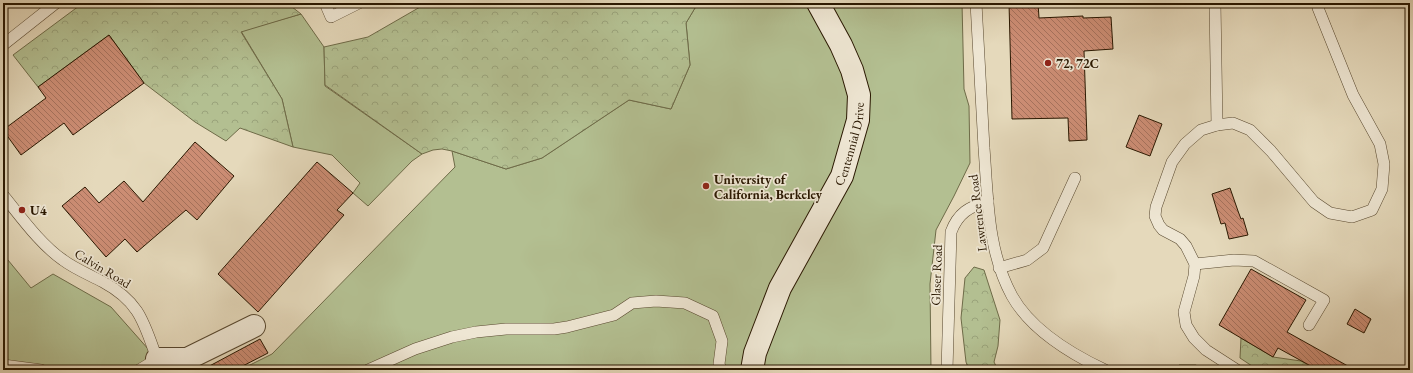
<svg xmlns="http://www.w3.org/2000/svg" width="1413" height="373" font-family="'EB Garamond',serif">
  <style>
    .grass { fill: #b3bf91; stroke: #6e6b48 }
    .forest { fill: url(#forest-crowns); stroke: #6e6b48 }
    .building { fill: url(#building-back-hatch); stroke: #291700 }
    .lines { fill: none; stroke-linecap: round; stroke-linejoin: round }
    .lane-casing { stroke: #58482f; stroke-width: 12 }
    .street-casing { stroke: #58482f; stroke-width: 24 }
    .secondary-casing { stroke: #291700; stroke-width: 24 }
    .lane { stroke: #eee6d3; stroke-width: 11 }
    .street { stroke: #eee6d3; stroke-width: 22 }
    .secondary { stroke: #eee6d3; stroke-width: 22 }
    .poi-dot { fill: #8f2418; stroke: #eee6d3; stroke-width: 1.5 }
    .labels { text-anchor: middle; stroke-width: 3.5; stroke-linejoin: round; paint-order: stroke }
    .poi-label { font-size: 13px; font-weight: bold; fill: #291700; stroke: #eee6d3; text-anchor: start }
    .street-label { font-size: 13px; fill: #291700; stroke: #eee6d3 }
  </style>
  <defs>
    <pattern id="forest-crowns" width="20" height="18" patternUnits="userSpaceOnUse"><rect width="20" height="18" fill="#b3bf91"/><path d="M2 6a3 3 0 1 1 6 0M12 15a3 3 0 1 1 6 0" fill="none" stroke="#9aa37b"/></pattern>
    <pattern id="building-back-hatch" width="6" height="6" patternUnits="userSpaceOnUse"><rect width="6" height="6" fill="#cc8d74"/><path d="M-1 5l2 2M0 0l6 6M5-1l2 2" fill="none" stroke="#a6725d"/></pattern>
  </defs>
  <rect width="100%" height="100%" fill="#e5d9bb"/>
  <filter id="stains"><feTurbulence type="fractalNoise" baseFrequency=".005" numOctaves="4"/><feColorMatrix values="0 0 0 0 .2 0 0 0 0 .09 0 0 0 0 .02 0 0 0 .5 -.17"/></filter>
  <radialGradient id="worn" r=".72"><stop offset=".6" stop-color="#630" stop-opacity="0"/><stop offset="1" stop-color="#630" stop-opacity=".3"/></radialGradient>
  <g class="grass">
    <path d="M 698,3 L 962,3 L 964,89 L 969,106 L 970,163 L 954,196 L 936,230 L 930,284 L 931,370 L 240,370 L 272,354 L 455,167 L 452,151 L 506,169 L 542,158 L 629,100 L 671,109 L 690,65 L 686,23 Z"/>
    <path d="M 301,14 L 324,47 L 325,86 L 422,154 L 412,161 L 368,206 L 353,193 L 360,183 L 332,155 L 293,147 L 282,99 L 241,31 Z"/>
    <path d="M 3,254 L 31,288 L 53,274 L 111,307 L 157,359 L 187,359 L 189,370 L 3,370 Z"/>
  </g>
  <g class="forest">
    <path d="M 83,3 L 287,3 L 301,14 L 241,32 L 282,99 L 293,147 L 240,128 L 226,141 L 195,122 L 144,83 L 109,35 L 38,87 L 13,55 Z"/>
    <path d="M 427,3 L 698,3 L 686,23 L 690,65 L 671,109 L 629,100 L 542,158 L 506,169 L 452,151 L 442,149 L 433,150 L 422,154 L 325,85 L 324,47 L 368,37 Z"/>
    <path d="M 974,267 L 984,270 L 1000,320 L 998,346 L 994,362 L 998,370 L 969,370 L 966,362 L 961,318 L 965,278 Z"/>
    <path d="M 1241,338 L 1273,357 L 1301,361 L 1318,370 L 1258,370 L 1240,358 Z"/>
    <path d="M 1179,365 L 1196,365 L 1202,370 L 1175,370 Z"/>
  </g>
  <g class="building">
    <path d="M 1009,3 L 1038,3 L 1039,18 L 1083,16 L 1083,18 L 1111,17 L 1113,49 L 1084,51 L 1087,140 L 1069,141 L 1068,118 L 1012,119 Z"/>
    <path d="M 109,35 L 144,83 L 73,135 L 64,123 L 21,155 L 3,130 L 46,98 L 38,87 Z"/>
    <path d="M 1139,115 L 1162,124 L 1150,156 L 1126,147 Z"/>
    <path d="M 195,142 L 234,176 L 197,220 L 186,210 L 137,252 L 125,239 L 106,257 L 62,206 L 85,187 L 99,203 L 124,181 L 143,202 Z"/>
    <path d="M 317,162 L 353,193 L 337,210 L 344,215 L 258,312 L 218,274 Z"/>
    <path d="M 1230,188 L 1238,211 L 1241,219 L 1243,218 L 1248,235 L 1229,239 L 1225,223 L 1221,224 L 1212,194 Z"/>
    <path d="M 1251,269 L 1306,300 L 1287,332 L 1355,370 L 1318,370 L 1278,348 L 1273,357 L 1219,325 Z"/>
    <path d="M 1355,309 L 1371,319 L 1364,333 L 1347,324 Z"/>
    <path d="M 260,339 L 268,353 L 235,370 L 202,370 Z"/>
  </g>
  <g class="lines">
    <g class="lane-casing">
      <g id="lane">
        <path d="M 325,3 L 331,17 L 359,3"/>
        <path d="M 976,3 C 979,51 981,100 984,148 C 988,198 987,250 1012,296 C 1031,330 1071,354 1105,370"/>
        <path d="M 1215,3 L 1217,125"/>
        <path d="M 1408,3 L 1410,5"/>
        <path d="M 3,45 L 56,3"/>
        <path d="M 3,195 C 21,217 40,244 63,260 C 75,269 90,275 103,282 C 140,302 144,323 157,359 L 139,370"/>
        <path d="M 1195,264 L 1234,260 L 1254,261 L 1324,300 L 1309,325"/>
        <path d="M 999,268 L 1027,260 L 1043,248 L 1075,178"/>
        <path d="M 3,365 L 41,370"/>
        <path d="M 368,370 L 415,349 L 452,337 L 476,332 L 506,329 L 554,329 L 567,327 L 614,315 L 632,303 L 656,301 L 685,303 L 713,316 L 722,341 L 719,364 L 721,370"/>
        <path d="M 947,370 L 951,232 C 958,213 969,207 988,201"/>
        <path d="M 1237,370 L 1206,350 L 1194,338 L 1186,325 L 1184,312 L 1194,276 L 1195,264 L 1186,246 L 1180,239 L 1163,230 L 1159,225 L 1155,216 L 1156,207 L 1172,162 L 1185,144 L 1201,130 L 1217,125 L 1233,123 L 1250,130 L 1271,151 L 1314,202 L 1330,213 L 1352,217 L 1372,210 L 1382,189 L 1384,164 L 1380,144 L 1353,95 L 1318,8 L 1317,3"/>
      </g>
    </g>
    <g class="street-casing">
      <path id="street" d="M 157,359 L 187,359 L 254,326"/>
    </g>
    <g class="secondary-casing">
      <g id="secondary">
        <path id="s1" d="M 752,370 L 755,353 L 780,288 L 842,176 L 858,120 L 859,95 L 852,70 L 841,45 L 818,3"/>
      </g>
    </g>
    <use href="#lane" class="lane"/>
    <use href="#street" class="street"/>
    <use href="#secondary" class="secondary"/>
  </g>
  <g class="poi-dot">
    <circle cx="1048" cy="63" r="4"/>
    <circle cx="706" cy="186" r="4"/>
    <circle cx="22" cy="210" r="4"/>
  </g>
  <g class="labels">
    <g class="poi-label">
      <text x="1056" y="68">72, 72C</text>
      <text x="714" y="184">University of<tspan x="714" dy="15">California, Berkeley</tspan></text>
      <text x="30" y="215">U4</text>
    </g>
    <g class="street-label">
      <text dy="5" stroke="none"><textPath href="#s1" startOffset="248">Centennial Drive</textPath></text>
      <text transform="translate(977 213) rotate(-97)" y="5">Lawrence Road</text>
      <text transform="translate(103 268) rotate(31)" y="5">Calvin Road</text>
      <text transform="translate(936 275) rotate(-88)" y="5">Glaser Road</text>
    </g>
  </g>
  <rect width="1413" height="373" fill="none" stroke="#e5d9bb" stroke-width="16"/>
  <rect x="4" y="4" width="1405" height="365" fill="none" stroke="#291700" stroke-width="2"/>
  <rect x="8" y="8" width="1397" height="357" fill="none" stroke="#291700"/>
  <rect width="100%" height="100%" filter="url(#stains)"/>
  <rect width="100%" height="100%" fill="url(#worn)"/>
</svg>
